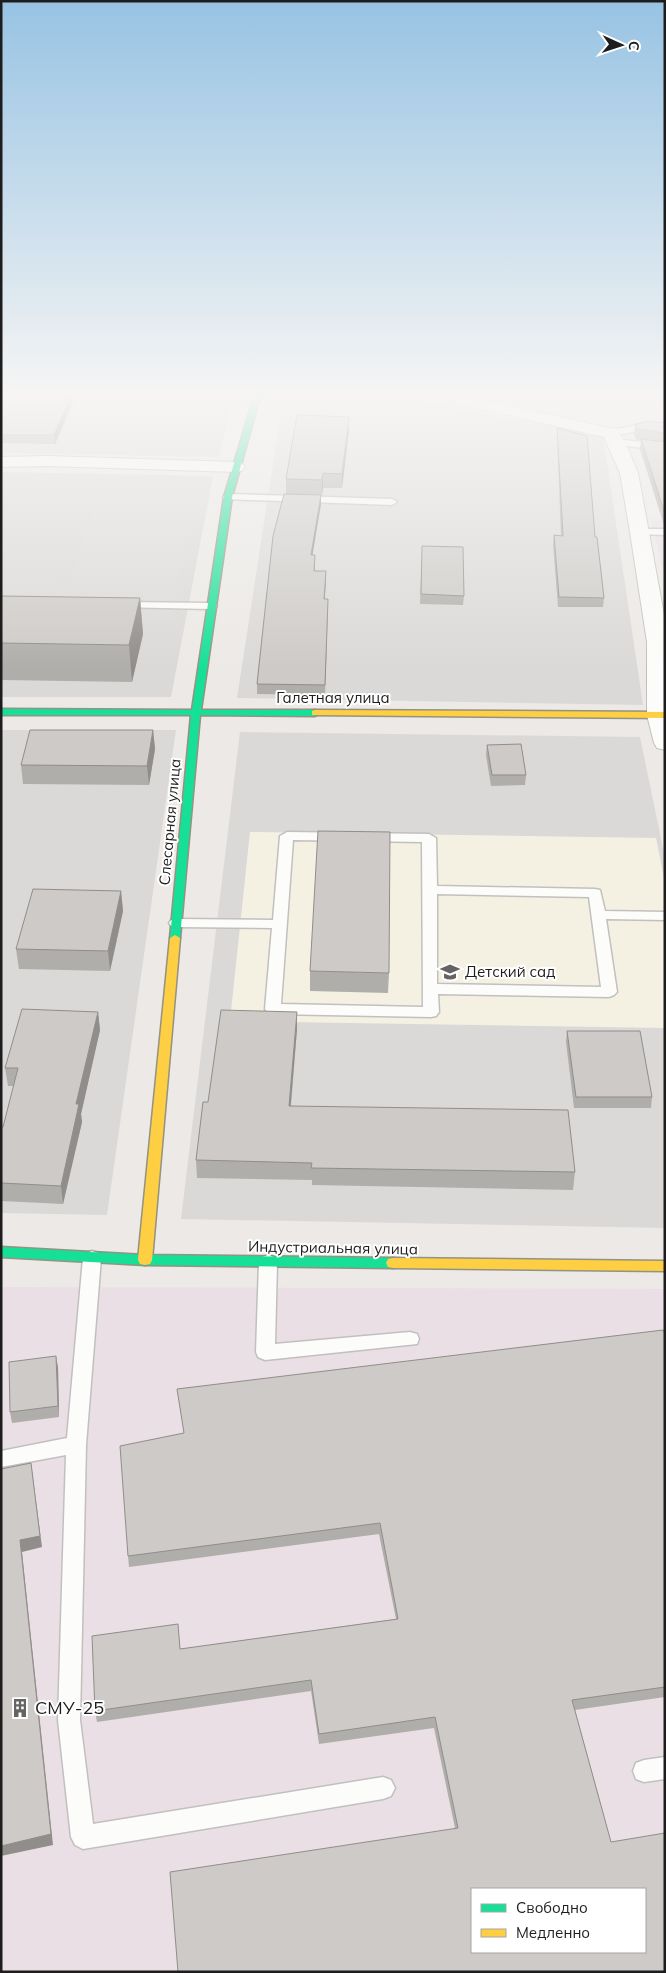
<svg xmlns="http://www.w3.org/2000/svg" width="666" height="1973" font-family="Mulish,sans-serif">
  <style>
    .residential { fill: #dbd9d8 }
    .industrial { fill: #e9dfe5; fill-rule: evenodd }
    .education { fill: #f5f1e2 }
    .parking { fill: #dcdad9 }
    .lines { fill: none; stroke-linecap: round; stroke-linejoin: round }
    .lane-casing { stroke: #c1c0be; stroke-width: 3 }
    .street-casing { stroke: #c1c0be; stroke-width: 2 }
    .fast-casing { stroke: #949280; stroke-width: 3 }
    .slow-casing { stroke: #949280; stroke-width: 3 }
    .lane { fill: #fcfcfb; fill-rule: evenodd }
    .street { fill: #fcfcfb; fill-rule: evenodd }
    .fast { fill: #16e098; fill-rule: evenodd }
    .slow { fill: #ffcf43; fill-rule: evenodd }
    .rail-casing { stroke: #cacac9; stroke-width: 4 }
    .rail { stroke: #fff; stroke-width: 2.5; stroke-dasharray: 8; stroke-linecap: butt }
    .wall { fill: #b0aeab }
    .shaded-wall { fill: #908d8b }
    .building { fill: #cdcac7; stroke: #908d8b; fill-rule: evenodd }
    .labels { text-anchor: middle; stroke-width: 4; stroke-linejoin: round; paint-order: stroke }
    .street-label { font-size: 15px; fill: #1d1d1d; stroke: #fff }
    .poi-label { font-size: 15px; fill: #1d1d1d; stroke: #fff; text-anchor: start }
    .near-poi-label { font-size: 18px; fill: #1d1d1d; stroke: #fff; text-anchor: start }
  </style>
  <rect width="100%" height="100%" fill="#ece9e6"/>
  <g class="residential">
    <path d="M 1,393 L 235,393 L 219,457 L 1,453 Z"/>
    <path d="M 284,393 L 377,393 L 603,436 L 643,705 L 237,698 Z"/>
    <path d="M 1,472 L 213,476 L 171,697 L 1,697 Z"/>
    <path d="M 1,730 L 176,730 L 107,1215 L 1,1213 Z"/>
    <path d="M 240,732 L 640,737 L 665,858 L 665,1228 L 181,1219 Z"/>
  </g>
  <g class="industrial">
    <path d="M 651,419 L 665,421 L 665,580 L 651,519 L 662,519 L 635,439 Z"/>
    <path d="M 1,1287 L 665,1289 L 665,1972 L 1,1972 ZM 472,1889 L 645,1889 L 645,1952 L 472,1952 Z"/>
  </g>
  <path class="education" d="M 250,832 L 656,838 L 665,883 L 665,1028 L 230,1021 Z"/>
  <path class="parking" d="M 99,491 L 195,493 L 171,619 L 1,618 L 1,578 L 72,579 Z"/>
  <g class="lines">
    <g class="lane-casing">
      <g id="lane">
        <path d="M 650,423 L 665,426 L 665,432 L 650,429 L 610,436 L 605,433 L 610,430 Z"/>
        <path d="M 616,439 L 665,445 L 665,451 L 613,444 L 611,442 Z"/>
        <path d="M 228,494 L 392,499 L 397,502 L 392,505 L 224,499 L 223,497 Z"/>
        <path d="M 640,529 L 665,529 L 665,535 L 636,534 L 635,532 Z"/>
        <path d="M 120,602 L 211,603 L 217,606 L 211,609 L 116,607 L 114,605 Z"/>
        <path d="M 287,832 L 429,834 L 436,838 L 437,886 L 595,889 L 600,890 L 605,911 L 665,912 L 665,920 L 606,919 L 617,992 L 614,995 L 609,997 L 438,994 L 439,1012 L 436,1016 L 431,1017 L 273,1014 L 268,1013 L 265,1009 L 272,928 L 176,927 L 171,926 L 169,923 L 171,920 L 176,919 L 273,920 L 280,836 ZM 293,840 L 422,842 L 423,1007 L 281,1004 ZM 437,894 L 589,897 L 601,987 L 437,984 Z"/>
        <path d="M 92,1251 L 98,1253 L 101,1258 L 86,1445 L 80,1720 L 93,1824 L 383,1777 L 391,1780 L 395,1788 L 391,1796 L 383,1799 L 83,1849 L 75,1845 L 71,1837 L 58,1720 L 66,1455 L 1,1467 L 1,1451 L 67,1438 L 83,1258 L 86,1253 Z"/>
        <path d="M 268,1255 L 274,1257 L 277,1262 L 275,1344 L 410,1332 L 417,1334 L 419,1339 L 417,1344 L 265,1360 L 258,1357 L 256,1352 L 259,1262 L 262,1257 Z"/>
        <path d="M 665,1757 L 665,1779 L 644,1782 L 636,1779 L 633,1771 L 636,1763 L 644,1760 Z"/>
      </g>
    </g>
    <g class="street-casing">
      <g id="street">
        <path d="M 425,393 L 453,393 L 610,428 L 616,429 L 625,442 L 638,473 L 665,620 L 665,750 L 657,748 L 654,743 L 647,715 L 647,642 L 630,532 L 620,473 L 604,437 L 433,398 L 427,396 Z"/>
        <path d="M 47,456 L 236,462 L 242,463 L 245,467 L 242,471 L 236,472 L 47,466 L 1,467 L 1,457 Z"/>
      </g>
    </g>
    <g class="fast-casing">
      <g id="fast">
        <path d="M 255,393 L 261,393 L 232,497 L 201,710 L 315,710 L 320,713 L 315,716 L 200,715 L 180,938 L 175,941 L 170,938 L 191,715 L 1,715 L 1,709 L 192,710 L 224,497 Z"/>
        <path d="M 1,1247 L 145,1255 L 393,1258 L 398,1259 L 400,1263 L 398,1267 L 393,1268 L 145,1265 L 1,1257 Z"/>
      </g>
    </g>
    <g class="slow-casing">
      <g id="slow">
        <path d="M 315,710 L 665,712 L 665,718 L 312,715 L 312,711 Z"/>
        <path d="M 175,935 L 180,938 L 152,1260 L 150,1264 L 145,1265 L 140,1264 L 138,1260 L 170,938 Z"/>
        <path d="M 393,1258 L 665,1261 L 665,1271 L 393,1268 L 388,1267 L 386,1263 L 388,1259 Z"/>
      </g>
    </g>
    <use href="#lane" class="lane"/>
    <use href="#street" class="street"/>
    <use href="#fast" class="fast"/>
    <use href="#slow" class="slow"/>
    <g class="rail-casing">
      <g id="rail">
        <path d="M 619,393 L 665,402"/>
        <path d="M 661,393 L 665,393"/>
      </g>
    </g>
    <use href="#rail" class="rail"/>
  </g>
  <g class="wall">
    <path d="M 1,393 L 77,393 L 55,444 L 1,443 Z"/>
    <path d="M 665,423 L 665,528 L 640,449 L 641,440 L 636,440 L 634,434 L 635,424 Z"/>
    <path d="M 557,428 L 595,537 L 604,598 L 603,607 L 558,607 L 553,545 L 554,535 L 561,536 L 557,437 Z"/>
    <path d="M 349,431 L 342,488 L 323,488 L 322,495 L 286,494 L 286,479 Z"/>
    <path d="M 321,495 L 321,504 L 312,555 L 315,555 L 315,571 L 326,571 L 325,599 L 328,609 L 325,695 L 257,694 L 257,684 Z"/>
    <path d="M 422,546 L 464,596 L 463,605 L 420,604 Z"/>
    <path d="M 1,596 L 140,598 L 143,634 L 132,682 L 1,680 Z"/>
    <path d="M 153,730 L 155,749 L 149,785 L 23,784 L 21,765 Z"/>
    <path d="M 487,745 L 526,775 L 525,785 L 491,786 L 486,755 Z"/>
    <path d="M 121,891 L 123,911 L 110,971 L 19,969 L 16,949 Z"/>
    <path d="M 310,971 L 389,973 L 388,993 L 310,991 Z"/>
    <path d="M 98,1012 L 100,1030 L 81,1114 L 82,1122 L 63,1204 L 1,1201 L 1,1127 L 3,1127 L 14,1086 L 8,1086 L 5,1068 Z"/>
    <path d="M 297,1012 L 297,1029 L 291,1106 L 575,1172 L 573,1190 L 312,1185 L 312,1180 L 197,1178 L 196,1160 L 208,1102 Z"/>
    <path d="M 567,1031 L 652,1097 L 651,1108 L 574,1108 L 566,1042 Z"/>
    <path d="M 665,1334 L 665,1697 L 575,1710 L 611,1842 L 665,1972 L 455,1828 L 434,1728 L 319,1744 L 311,1691 L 97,1722 L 95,1711 L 180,1649 L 396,1619 L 379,1534 L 129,1567 L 128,1556 L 184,1433 L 177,1389 Z"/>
    <path d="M 58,1367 L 59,1417 L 12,1423 L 10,1412 Z"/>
  </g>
  <g class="shaded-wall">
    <path d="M 72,393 L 77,393 L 55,444 L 54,435 Z"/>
    <path d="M 349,417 L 349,431 L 342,488 L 342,474 Z"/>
    <path d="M 323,473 L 323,488 L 322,495 L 322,480 Z"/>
    <path d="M 321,495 L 321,504 L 311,564 L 311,555 Z"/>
    <path d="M 326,571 L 326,580 L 324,608 L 324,599 Z"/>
    <path d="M 140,598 L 143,634 L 132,682 L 129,645 Z"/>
    <path d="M 153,730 L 155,749 L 149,785 L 147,766 Z"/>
    <path d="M 121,891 L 123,911 L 110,971 L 108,951 Z"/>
    <path d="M 98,1012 L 100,1030 L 81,1114 L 82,1122 L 63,1204 L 61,1186 L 76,1104 Z"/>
    <path d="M 297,1012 L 297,1029 L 289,1124 L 289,1106 Z"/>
    <path d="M 56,1356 L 58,1367 L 59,1417 L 58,1406 Z"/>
    <path d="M 31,1463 L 42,1547 L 22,1552 L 53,1845 L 1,1856 L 1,1846 L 20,1540 Z"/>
  </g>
  <g class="building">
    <path d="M 1,393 L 72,393 L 54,435 L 1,435 Z"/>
    <path d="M 297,415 L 349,417 L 342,474 L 323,473 L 322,480 L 286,479 Z"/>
    <path d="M 651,421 L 665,423 L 665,433 L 637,429 L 635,424 Z"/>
    <path d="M 557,428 L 587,436 L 595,537 L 597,537 L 604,598 L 559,597 L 554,535 L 563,536 Z"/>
    <path d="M 641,439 L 665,442 L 665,514 Z"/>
    <path d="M 284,494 L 321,495 L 311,555 L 315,555 L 314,571 L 326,571 L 324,599 L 328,599 L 325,685 L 257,684 L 273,536 Z"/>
    <path d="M 422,546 L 463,547 L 464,596 L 421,594 Z"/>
    <path d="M 1,596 L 140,598 L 129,645 L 1,643 Z"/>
    <path d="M 30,730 L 153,730 L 147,766 L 21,765 Z"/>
    <path d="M 521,744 L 526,775 L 492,775 L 487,745 Z"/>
    <path d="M 318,831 L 390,832 L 389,973 L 310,971 Z"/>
    <path d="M 33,889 L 121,891 L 108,951 L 16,949 Z"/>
    <path d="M 22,1009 L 98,1012 L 76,1104 L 79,1104 L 61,1186 L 1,1183 L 1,1127 L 3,1127 L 18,1068 L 5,1068 Z"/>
    <path d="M 221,1010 L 297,1012 L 289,1106 L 568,1110 L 575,1172 L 311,1168 L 312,1163 L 196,1160 L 203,1102 L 208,1102 Z"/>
    <path d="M 567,1031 L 640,1031 L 652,1097 L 576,1097 Z"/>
    <path d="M 663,1330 L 665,1334 L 665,1687 L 572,1700 L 611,1842 L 665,1833 L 665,1972 L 178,1972 L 170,1872 L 458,1828 L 435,1717 L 319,1734 L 311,1680 L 95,1711 L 92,1636 L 178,1624 L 180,1649 L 398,1619 L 380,1523 L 128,1556 L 120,1446 L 184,1433 L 177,1389 ZM 472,1889 L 645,1889 L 645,1952 L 472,1952 Z"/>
    <path d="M 56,1356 L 58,1406 L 10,1412 L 9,1362 Z"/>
    <path d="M 31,1463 L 40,1536 L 20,1540 L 51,1834 L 1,1846 L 1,1469 Z"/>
  </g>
  <linearGradient id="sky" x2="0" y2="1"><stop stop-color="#97c3e3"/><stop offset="0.59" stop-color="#f6f5f4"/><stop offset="1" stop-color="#f6f5f4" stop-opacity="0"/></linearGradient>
  <rect width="666" height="669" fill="url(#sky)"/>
  <defs>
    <g id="school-bare" transform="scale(1.5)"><path d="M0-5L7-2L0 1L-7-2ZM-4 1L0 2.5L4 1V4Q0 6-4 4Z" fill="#656463" stroke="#fff" stroke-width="2.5" paint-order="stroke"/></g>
    <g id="building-bare" transform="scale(1.5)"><path d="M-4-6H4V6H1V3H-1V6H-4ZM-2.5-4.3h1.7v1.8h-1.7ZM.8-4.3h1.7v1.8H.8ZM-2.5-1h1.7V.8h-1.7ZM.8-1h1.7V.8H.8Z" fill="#656463" stroke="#fff" stroke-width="2.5" paint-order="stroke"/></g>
  </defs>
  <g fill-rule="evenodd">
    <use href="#school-bare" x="450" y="972"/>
    <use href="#building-bare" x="20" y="1708"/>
  </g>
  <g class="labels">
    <g class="street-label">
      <text x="333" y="703">Галетная улица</text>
      <text transform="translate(170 822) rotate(-85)" y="5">Слесарная улица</text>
      <text transform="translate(333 1248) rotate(1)" y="5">Индустриальная улица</text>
    </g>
    <g class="poi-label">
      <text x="465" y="977">Детский сад</text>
    </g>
    <g class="near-poi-label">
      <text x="35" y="1714">СМУ-25</text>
    </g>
  </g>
  <rect width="666" height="1973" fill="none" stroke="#1d1d1d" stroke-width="5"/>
  <rect x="471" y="1888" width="175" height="65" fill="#ffffff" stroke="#a5a5a5"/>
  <rect x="481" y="1904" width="25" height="8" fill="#16e098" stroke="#a5a5a5"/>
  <text x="516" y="1913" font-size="15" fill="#1d1d1d">Свободно</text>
  <rect x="481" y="1929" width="25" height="8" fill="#ffcf43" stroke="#a5a5a5"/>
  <text x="516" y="1938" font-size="15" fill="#1d1d1d">Медленно</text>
  <g transform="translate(621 45) rotate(93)" stroke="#ffffff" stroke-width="4" paint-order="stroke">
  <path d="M0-4L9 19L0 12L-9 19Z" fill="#1d1d1d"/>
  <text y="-8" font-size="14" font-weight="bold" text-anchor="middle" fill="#1d1d1d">С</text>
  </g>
</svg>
